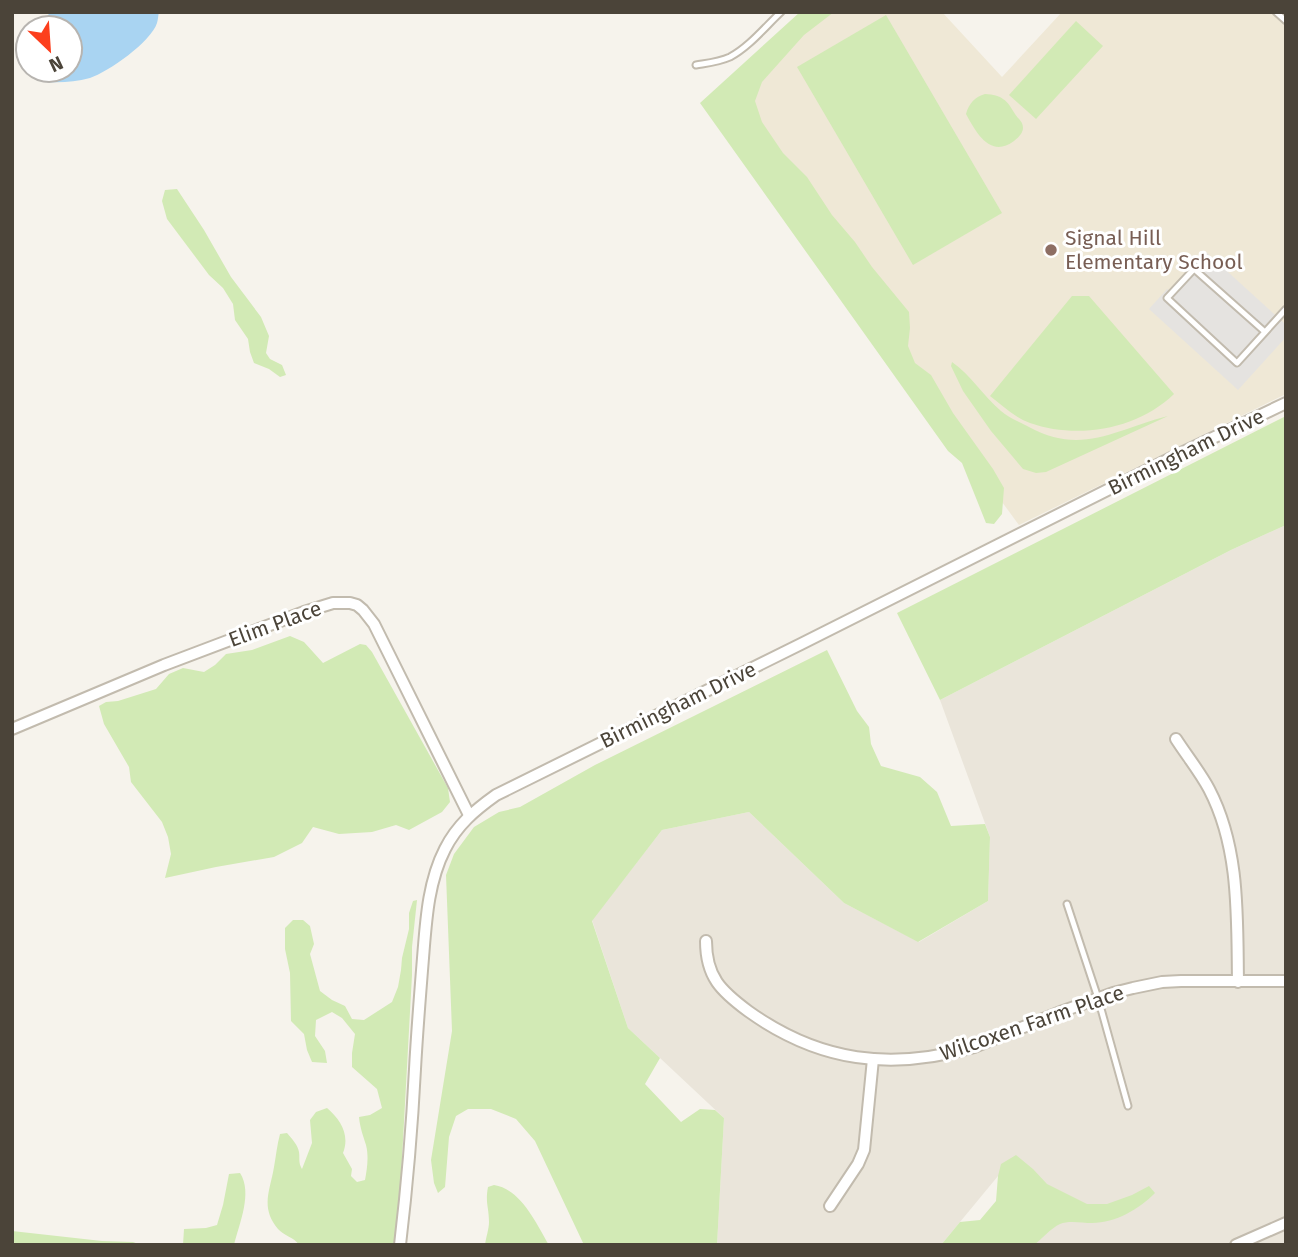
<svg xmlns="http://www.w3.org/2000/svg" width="1298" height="1257" font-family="'Fira Sans',sans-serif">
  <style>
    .residential { fill: #eae5da }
    .education { fill: #efe8d6 }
    .green { fill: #d2eab5 }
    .parking { fill: #e5e3e0 }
    .water { fill: #a9d4f2 }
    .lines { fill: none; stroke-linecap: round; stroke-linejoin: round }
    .service-casing { stroke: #c2bbae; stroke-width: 9 }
    .minor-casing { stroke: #c2bbae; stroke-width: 14 }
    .service { stroke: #fff; stroke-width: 5 }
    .minor { stroke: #fff; stroke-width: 10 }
    .education-dot { fill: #8d6e63; stroke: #fff; stroke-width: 2.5 }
    .labels { text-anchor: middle; stroke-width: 6; stroke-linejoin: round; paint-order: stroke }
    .education-label { font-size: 21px; fill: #785e54; stroke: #fff; text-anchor: start }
    .street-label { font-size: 21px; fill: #4b4439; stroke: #fff }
  </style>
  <rect width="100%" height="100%" fill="#f6f3ec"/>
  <path class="residential" d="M 1286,525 L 1286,1245 L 1023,1245 L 998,1176 L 941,1245 L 717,1245 L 724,1118 L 628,1028 L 592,920 L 662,830 L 749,812 L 844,903 L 919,942 L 988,901 L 990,837 L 940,700 L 1231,550 Z"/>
  <path class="education" d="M 811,12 L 942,12 L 1002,77 L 1062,12 L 1286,12 L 1286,394 L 1019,525 L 710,106 Z"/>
  <g class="green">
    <path d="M 800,12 L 834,12 L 804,35 L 762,82 L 755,101 L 762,122 L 783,153 L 807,177 L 832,215 L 855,242 L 872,267 L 909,312 L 910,328 L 908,346 L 915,363 L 931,375 L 953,413 L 993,469 L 1004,488 L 1002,514 L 994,524 L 986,523 L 962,463 L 948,451 L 700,103 Z"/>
    <path d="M 886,15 L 1002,213 L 913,265 L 797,67 Z"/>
    <path d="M 1076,21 L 1103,46 L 1036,119 L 1009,95 Z"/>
    <path d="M 985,94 C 1002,95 1007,100 1015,114 C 1018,119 1023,121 1023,128 C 1023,133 1018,138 1014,141 C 990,159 976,132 966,114 C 969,103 975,97 985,94 Z"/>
    <path d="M 177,189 L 204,230 L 231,277 L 261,317 L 269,336 L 266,353 L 270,359 L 282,365 L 286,375 L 280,377 L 269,369 L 254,363 L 250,352 L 248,339 L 235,320 L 233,304 L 223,288 L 209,275 L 167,219 L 162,201 L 165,190 Z"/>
    <path d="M 1072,296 L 1089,296 L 1174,394 C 1138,429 1078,440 1030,423 C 1015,418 1002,405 990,396 Z"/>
    <path d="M 952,362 C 971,375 983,396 1001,411 C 1009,418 1020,422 1029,427 C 1082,456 1116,429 1168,416 L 1046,472 L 1036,473 L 1023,469 L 991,431 L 963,391 L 951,366 Z"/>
    <path d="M 1286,416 L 1286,525 L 1231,550 L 940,700 L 897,613 Z"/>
    <path d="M 290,636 L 304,642 L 323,663 L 360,644 L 366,645 L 372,652 L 448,788 L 450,802 L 442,812 L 409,830 L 396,825 L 372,832 L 339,834 L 313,827 L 302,843 L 274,857 L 216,867 L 165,878 L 171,854 L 168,837 L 162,822 L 131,782 L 129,767 L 104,724 L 99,706 L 106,702 L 118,701 L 156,689 L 169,674 L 183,668 L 204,672 L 215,665 L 226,654 L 252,650 Z"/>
    <path d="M 827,650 L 857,711 L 869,727 L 871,744 L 881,766 L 920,777 L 937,792 L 951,826 L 985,824 L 990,837 L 988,901 L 918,942 L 844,903 L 749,812 L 662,830 L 592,921 L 628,1028 L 660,1058 L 645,1084 L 681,1122 L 700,1109 L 715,1110 L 724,1118 L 717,1245 L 584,1245 L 535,1141 L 516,1119 L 491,1109 L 468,1109 L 456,1116 L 449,1137 L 445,1187 L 438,1193 L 434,1183 L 431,1160 L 452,1031 L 446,875 L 454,854 L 474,827 L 499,812 L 520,807 L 595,765 Z"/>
    <path d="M 417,900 L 412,947 L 412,975 L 401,1177 L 396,1245 L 299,1245 C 294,1237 284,1236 278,1229 C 260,1207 270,1191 274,1167 C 276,1156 277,1145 280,1134 L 287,1133 C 292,1139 298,1145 299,1152 C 300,1159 298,1162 302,1169 L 312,1143 L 310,1120 L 316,1112 L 327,1108 C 341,1120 350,1135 343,1153 L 352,1169 L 351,1176 L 357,1182 L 365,1180 C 367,1169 369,1157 366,1145 C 363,1135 360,1128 359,1117 L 370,1115 L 382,1108 L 377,1089 L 352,1067 L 352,1053 L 355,1034 L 342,1018 L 332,1012 L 316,1020 L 315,1036 L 325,1051 L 327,1063 L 312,1062 L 307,1050 L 304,1034 L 291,1021 L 290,973 L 285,949 L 285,928 L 293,920 L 303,920 L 310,926 L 314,944 L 310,954 L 320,991 L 332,1000 L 345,1006 L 352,1019 L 364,1020 L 392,1002 L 398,987 L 401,970 L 402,958 L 409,929 L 409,913 L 413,901 Z"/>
    <path d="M 1016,1155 L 1033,1169 L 1047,1184 L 1087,1204 L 1107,1204 L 1132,1195 L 1149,1186 L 1155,1193 C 1139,1209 1116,1223 1092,1223 C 1082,1223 1069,1220 1060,1224 C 1051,1228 1042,1239 1034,1245 L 941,1245 L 960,1222 L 980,1220 L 996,1201 L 998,1176 L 1001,1164 Z"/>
    <path d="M 240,1173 C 253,1193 239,1224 234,1245 L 183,1245 L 184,1229 L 206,1228 L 217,1225 L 223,1205 L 229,1174 Z"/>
    <path d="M 494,1185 C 521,1189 536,1223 549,1245 L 485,1245 C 486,1237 489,1229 489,1222 C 489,1207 485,1203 488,1187 Z"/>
    <path d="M 12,1231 L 102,1241 L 133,1242 L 141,1245 L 12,1245 Z"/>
  </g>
  <path class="parking" d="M 1206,252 L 1284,323 L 1286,322 L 1286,337 L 1238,390 L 1149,309 L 1167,289 L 1170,291 Z"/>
  <path class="water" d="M 50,12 L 159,12 C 158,16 158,20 157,23 C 151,42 108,72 90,78 C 75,82 61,83 46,82 L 36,72 L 36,70 L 70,70 L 70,28 L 40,28 Z"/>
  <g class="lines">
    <g class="service-casing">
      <g id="service">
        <path d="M 1276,12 L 1286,21"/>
        <path d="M 696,65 C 708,63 719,62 730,57 C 749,47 765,27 781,12"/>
        <path d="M 1265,332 L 1194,269 L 1167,298 L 1237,363 L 1286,309"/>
        <path d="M 1067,904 L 1098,998 L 1128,1106"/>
      </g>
    </g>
    <g class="minor-casing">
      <g id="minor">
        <path d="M 12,729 L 164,665 L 304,612 L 333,603 L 350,603 L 357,605 L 363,610 L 374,624 L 469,815"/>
        <path d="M 1176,739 C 1187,756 1200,772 1209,789 C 1240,848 1237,917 1238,982"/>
        <path d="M 706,941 C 706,977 721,991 748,1011 C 819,1062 891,1071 974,1047 L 1063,1011 L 1113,993 L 1133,988 L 1162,982 L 1181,981 L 1286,981"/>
        <path d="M 830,1206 L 858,1164 L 864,1150 L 873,1059"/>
        <path d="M 400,1245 C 407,1186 412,1128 415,1069 C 417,1032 420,995 423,958 C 426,921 428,882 445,849 C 457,825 475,810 496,795 L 801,644 L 1179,454 L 1286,403"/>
        <path d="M 1236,1245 L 1286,1223"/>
      </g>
    </g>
    <use href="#service" class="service"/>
    <use href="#minor" class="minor"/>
  </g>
  <circle class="education-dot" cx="1051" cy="250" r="7"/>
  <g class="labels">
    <g class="education-label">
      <text x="1065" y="245">Signal Hill<tspan x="1065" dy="24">Elementary School</tspan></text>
    </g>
    <g class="street-label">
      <text transform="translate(1186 452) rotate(-26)" y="7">Birmingham Drive</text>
      <text transform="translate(275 624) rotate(-20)" y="7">Elim Place</text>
      <text transform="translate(678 705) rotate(-26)" y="7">Birmingham Drive</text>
      <text transform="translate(1032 1023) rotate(-19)" y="7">Wilcoxen Farm Place</text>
    </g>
  </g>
  <rect width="1298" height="1257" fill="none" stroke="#4b4439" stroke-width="28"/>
  <g transform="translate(49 49) rotate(155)"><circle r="33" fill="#ffffff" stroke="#b7b4b0" stroke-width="2"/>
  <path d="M0-5L12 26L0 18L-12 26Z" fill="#fc3f1d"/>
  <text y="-10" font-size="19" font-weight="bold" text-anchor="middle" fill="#4b4439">N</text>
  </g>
</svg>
